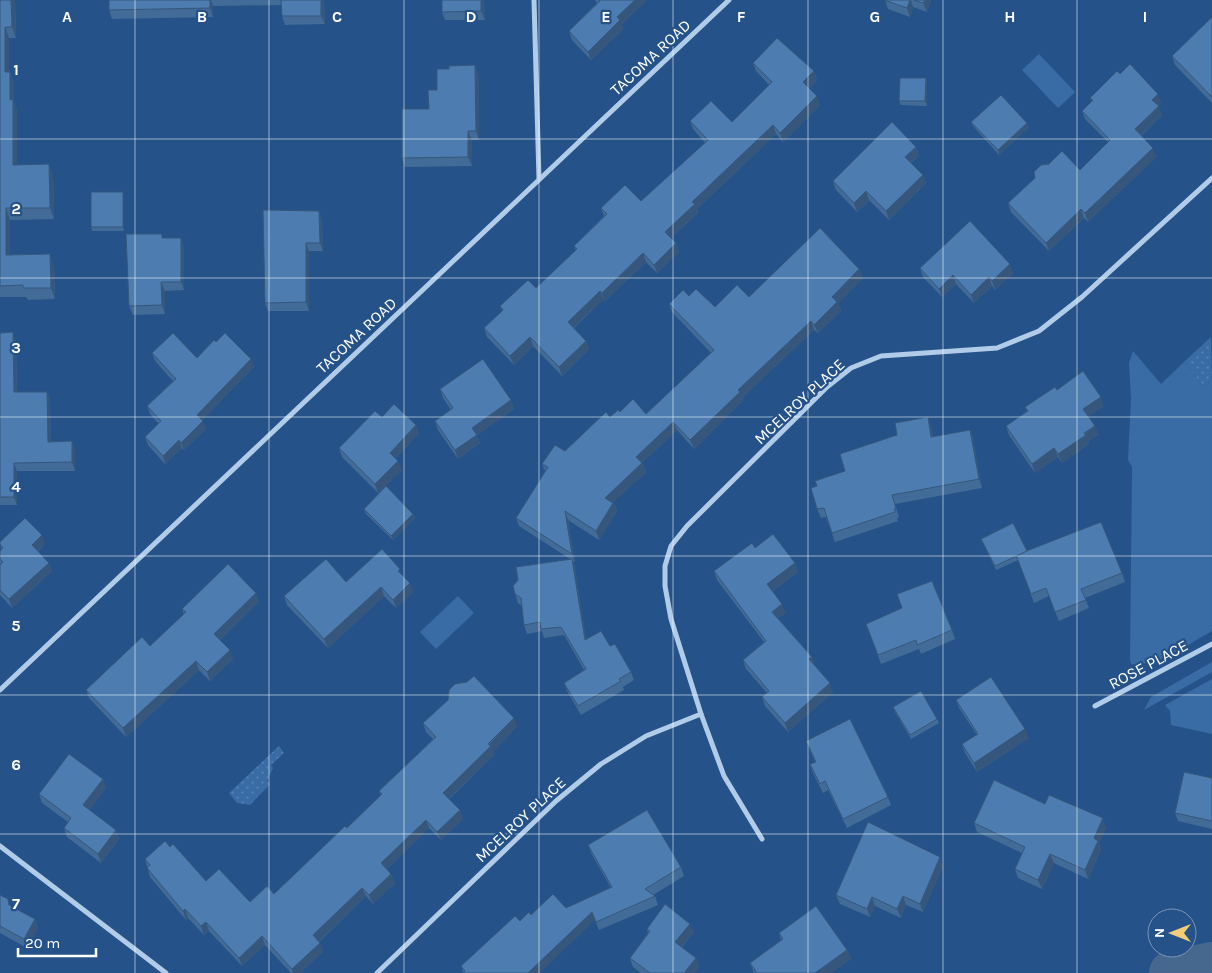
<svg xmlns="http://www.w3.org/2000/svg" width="1212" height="973" font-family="Karla,sans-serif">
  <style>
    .grass { fill: #396ca5 }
    .garden { fill: url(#garden-dots) }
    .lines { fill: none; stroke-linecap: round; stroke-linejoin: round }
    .river { stroke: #47688e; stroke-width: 46 }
    .street { stroke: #b1cce9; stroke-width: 5 }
    .wall { fill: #426b97 }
    .shaded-wall { fill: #36577b }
    .building { fill: #4d7cb0; stroke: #36577b }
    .grid { fill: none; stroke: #fff; stroke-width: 1; stroke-opacity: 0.55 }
    .labels { text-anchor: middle; stroke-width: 4.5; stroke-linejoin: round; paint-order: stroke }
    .street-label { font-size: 16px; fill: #fff; stroke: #255289 }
    .grid-label { font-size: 16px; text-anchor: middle; font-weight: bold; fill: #fff; stroke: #255289; stroke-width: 4.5; stroke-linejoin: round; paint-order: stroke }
  </style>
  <defs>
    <pattern id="garden-dots" width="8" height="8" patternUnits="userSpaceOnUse" patternTransform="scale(1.25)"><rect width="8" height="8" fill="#396ca5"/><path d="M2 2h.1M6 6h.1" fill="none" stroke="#5782b2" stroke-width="1.8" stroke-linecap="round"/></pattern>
  </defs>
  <rect width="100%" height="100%" fill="#255289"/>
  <g class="grass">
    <path d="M 1039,54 L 1075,92 L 1058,108 L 1022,70 Z"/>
    <path d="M 1133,351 L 1161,384 L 1185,361 L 1203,387 L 1212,381 L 1212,631 C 1188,644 1159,667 1131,664 L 1130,659 L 1132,467 L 1128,460 L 1131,399 L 1129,363 Z"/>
    <path d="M 458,596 L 474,613 L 436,649 L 420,632 Z"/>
    <path d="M 1212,662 L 1212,672 L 1144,710 L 1151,697 Z"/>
    <path d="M 1212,679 L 1212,734 L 1171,725 L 1170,711 L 1165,705 Z"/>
  </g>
  <g class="garden">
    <path d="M 1211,337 L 1212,381 L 1203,387 L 1185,361 Z"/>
    <path d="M 279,746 L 284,753 L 271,765 L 273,768 L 267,781 L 270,784 L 250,805 L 237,803 L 229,793 Z"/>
  </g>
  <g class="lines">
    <path class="river" d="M 1172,973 L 1212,965"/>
    <g class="street">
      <path d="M 534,0 L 539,179"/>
      <path d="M 0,690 L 729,0"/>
      <path d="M 1095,706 L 1212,644"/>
      <path d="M 762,839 L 724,776 L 701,714 L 671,619 L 665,586 L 665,566 L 671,546 L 687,526 L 827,387 L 851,368 L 881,356 L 997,348 L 1039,331 L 1082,297 L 1212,178"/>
      <path d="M 0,846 L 166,973"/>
      <path d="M 377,973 L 556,801 L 601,764 L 646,736 L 701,714"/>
    </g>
  </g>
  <g class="wall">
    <path d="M 0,0 L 15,0 L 16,38 L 9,38 L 9,72 L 14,83 L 14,102 L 17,111 L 17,165 L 53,175 L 54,219 L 10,220 L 10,255 L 54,266 L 55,299 L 28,300 L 26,297 L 0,297 Z"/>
    <path d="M 109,0 L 324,0 L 325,24 L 285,25 L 282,16 L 281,5 L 213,6 L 213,17 L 112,19 L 109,10 Z"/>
    <path d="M 484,0 L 485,20 L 445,20 L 442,12 Z"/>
    <path d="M 595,0 L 647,0 L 622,24 L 623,29 L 591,60 L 572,40 L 569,31 L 597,3 Z"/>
    <path d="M 885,0 L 931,0 L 927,12 L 913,7 L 910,17 L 888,9 Z"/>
    <path d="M 1212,17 L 1212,103 L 1175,65 L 1172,56 Z"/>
    <path d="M 753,63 L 814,71 L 817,80 L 809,88 L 820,105 L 783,142 L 776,134 L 697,209 L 698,213 L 671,238 L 676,243 L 679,252 L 657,273 L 646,262 L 605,301 L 604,299 L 574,328 L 586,341 L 589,349 L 562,376 L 533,346 L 514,365 L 487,337 L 484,328 L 502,311 L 500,306 L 536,288 L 576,250 L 574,246 L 604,216 L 601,208 L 641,201 L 705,143 L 693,129 L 690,121 L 732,122 L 769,85 L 756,71 Z"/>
    <path d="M 479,74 L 479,140 L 472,140 L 472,166 L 405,167 L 402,158 L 429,109 L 437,90 Z"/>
    <path d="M 1120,74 L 1161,103 L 1158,106 L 1162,115 L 1141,136 L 1156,157 L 1088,222 L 1084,218 L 1049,251 L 1011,212 L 1008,203 L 1080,170 L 1108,142 L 1085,119 L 1082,111 L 1092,101 L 1090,98 Z"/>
    <path d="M 926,78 L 927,83 L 927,106 L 901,105 L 899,101 Z"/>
    <path d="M 971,122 L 1029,127 L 999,155 L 973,126 Z"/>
    <path d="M 916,147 L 919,155 L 911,163 L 926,183 L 889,220 L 869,200 L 857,212 L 836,190 L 833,181 Z"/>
    <path d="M 124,197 L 124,231 L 92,231 L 91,227 Z"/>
    <path d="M 322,219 L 323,251 L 309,251 L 309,311 L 268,311 L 265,303 Z"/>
    <path d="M 164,238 L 184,247 L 184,290 L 165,291 L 165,314 L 133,315 L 129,306 Z"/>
    <path d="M 920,268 L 1013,273 L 995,290 L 992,286 L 974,303 L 956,284 L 942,297 L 923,277 Z"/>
    <path d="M 859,269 L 863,278 L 838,303 L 841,311 L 818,333 L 814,330 L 742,398 L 743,400 L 694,449 L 677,430 L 642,463 L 646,472 L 613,502 L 617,511 L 599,540 L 568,520 L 575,562 L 573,561 L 575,568 L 586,639 L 610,646 L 631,672 L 634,680 L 623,687 L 624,690 L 581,715 L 567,691 L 564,683 L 584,670 L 564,635 L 544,638 L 542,631 L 527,634 L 524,625 L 522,606 L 518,603 L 515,594 L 570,559 L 519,526 L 516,518 L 545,471 L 542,464 L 565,451 L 610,417 L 620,412 L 646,414 L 711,353 L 672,312 L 669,304 L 689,296 L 715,307 L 749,297 Z"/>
    <path d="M 0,333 L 16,341 L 17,392 L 47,392 L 50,400 L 51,442 L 75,450 L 75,471 L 17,471 L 17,505 L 0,505 Z"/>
    <path d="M 216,342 L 254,367 L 202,420 L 206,429 L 184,450 L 182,448 L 165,464 L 148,445 L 145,437 L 159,424 L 150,414 L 147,406 L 173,381 L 155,361 L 152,353 L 197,358 Z"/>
    <path d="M 440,389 L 511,400 L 514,409 L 477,435 L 480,443 L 458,459 L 438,430 L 435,421 L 451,410 L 443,398 Z"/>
    <path d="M 1057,390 L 1104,406 L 1088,416 L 1095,426 L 1098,435 L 1088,441 L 1089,444 L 1062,463 L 1058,457 L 1035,473 L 1009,435 L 1006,426 L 1027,411 L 1025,407 Z"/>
    <path d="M 382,417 L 419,433 L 396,458 L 402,470 L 378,493 L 342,457 L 339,448 Z"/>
    <path d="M 928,417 L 931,426 L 933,437 L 970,430 L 973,439 L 982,488 L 895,504 L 899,517 L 897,518 L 898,521 L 835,542 L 826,517 L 821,518 L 817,509 L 817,486 L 845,471 L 897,435 Z"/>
    <path d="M 364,509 L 413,514 L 415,518 L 393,540 L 366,514 Z"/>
    <path d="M 981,539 L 1122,573 L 1125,582 L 1085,598 L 1089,608 L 1059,621 L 1049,596 L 1034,603 L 1018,560 L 996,570 Z"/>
    <path d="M 0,542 L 45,544 L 38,551 L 49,563 L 52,571 L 12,608 L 0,595 L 0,565 L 1,565 L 0,564 L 0,551 L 1,549 Z"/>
    <path d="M 755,548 L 795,563 L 798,572 L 773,591 L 786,613 L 778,618 L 812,657 L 815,666 L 833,692 L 788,732 L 765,706 L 762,697 L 767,693 L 746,669 L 743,660 L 764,642 L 717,580 L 714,571 Z"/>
    <path d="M 403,576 L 413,592 L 396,608 L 384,596 L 328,648 L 287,605 L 284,596 L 346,582 Z"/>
    <path d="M 259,601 L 220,640 L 233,659 L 210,681 L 199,670 L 126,737 L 89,698 L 86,690 L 150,646 L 184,614 L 182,609 Z"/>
    <path d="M 866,624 L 952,630 L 955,639 L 921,654 L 919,649 L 881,664 Z"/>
    <path d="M 956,700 L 1029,738 L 977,772 L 965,753 L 962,744 L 977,735 L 959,708 Z"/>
    <path d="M 893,707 L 937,719 L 939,723 L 911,739 L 895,712 Z"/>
    <path d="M 423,723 L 517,726 L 493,752 L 494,755 L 449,799 L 460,810 L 463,819 L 441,840 L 429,828 L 387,869 L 391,874 L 395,883 L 373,904 L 366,896 L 319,942 L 323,952 L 300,973 L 291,973 L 265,945 L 242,966 L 209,931 L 204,935 L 188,918 L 186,920 L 150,877 L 145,859 L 170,847 L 206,881 L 250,902 L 274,894 L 381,796 L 379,791 L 433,739 L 426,732 Z"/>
    <path d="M 806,741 L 888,797 L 891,805 L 847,828 L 828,790 L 823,793 L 813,773 L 810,764 L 815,762 Z"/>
    <path d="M 1212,778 L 1212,829 L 1178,821 L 1175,813 Z"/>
    <path d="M 103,779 L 106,788 L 89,810 L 116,830 L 119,839 L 101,863 L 67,837 L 64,828 L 68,822 L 42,803 L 39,794 Z"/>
    <path d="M 1045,804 L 1106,827 L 1099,843 L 1101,850 L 1088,879 L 1054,863 L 1042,889 L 1018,878 L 1015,869 L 1022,853 L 977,832 L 974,823 Z"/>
    <path d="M 588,845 L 681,867 L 684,876 L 653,895 L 655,896 L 658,905 L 599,930 L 595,920 L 463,972 L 461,966 L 520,921 L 531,915 L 566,908 L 611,888 L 591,853 Z"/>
    <path d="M 943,866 L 923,912 L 906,905 L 901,918 L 875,906 L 870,917 L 840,904 L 836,895 Z"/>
    <path d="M 0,895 L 10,906 L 35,919 L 38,928 L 27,948 L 0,933 Z"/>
    <path d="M 647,929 L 694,932 L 682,947 L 696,958 L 699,966 L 694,973 L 641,973 L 633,967 L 630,958 L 648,933 Z"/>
    <path d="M 779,933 L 847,950 L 851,959 L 831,973 L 754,973 L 750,963 L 781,940 Z"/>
  </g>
  <g class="shaded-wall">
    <path d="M 11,0 L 15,0 L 16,38 L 12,27 Z"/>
    <path d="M 210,0 L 211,0 L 213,6 L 213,17 L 210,8 Z"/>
    <path d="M 321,0 L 324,0 L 325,24 L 321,16 Z"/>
    <path d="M 481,0 L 484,0 L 485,20 L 481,11 Z"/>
    <path d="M 635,0 L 647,0 L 622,24 L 623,29 L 591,60 L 588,52 L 617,17 Z"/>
    <path d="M 910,0 L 911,0 L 913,7 L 910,17 L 907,8 Z"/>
    <path d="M 925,0 L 931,0 L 927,12 L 923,3 Z"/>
    <path d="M 5,27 L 9,38 L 9,83 L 5,72 Z"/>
    <path d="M 475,65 L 479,74 L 479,140 L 476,131 Z"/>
    <path d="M 814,71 L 817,80 L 806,90 L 803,82 Z"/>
    <path d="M 10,72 L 14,83 L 14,102 L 17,111 L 17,176 L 13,165 L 10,100 Z"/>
    <path d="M 926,78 L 927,83 L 927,106 L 925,101 Z"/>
    <path d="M 1158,94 L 1161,103 L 1155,109 L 1152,100 Z"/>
    <path d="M 817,96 L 820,105 L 783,142 L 780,133 Z"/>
    <path d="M 1159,106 L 1162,115 L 1138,138 L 1135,129 Z"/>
    <path d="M 1027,123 L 1029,127 L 999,155 L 998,150 Z"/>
    <path d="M 773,125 L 776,134 L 697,209 L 698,213 L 668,241 L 665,232 L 692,202 Z"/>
    <path d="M 468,131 L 472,140 L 472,166 L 468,157 Z"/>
    <path d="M 916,147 L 919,155 L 908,165 L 905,157 Z"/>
    <path d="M 1153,148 L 1156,157 L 1088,222 L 1085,213 Z"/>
    <path d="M 49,164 L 53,175 L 54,219 L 50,208 Z"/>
    <path d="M 923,175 L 926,183 L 889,220 L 886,211 Z"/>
    <path d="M 866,191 L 869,200 L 857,212 L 854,203 Z"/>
    <path d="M 123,192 L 124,197 L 124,231 L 123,227 Z"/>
    <path d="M 6,208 L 10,220 L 10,266 L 6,255 Z"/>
    <path d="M 1081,209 L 1084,218 L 1049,251 L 1046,243 Z"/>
    <path d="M 319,211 L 322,219 L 323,251 L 320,243 Z"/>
    <path d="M 181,238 L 184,247 L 184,290 L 181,282 Z"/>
    <path d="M 306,243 L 309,251 L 309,311 L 306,302 Z"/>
    <path d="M 676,243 L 679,252 L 657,273 L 654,265 Z"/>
    <path d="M 643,253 L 646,262 L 605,301 L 602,293 Z"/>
    <path d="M 50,254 L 54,266 L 55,299 L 51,288 Z"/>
    <path d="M 1010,264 L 1013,273 L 995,290 L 992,281 Z"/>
    <path d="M 859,269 L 863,278 L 838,303 L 841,311 L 818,333 L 814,325 L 832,297 Z"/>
    <path d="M 953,275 L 956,284 L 942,297 L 939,289 Z"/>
    <path d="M 989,277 L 992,286 L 974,303 L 971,295 Z"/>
    <path d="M 161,282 L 165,291 L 165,314 L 162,305 Z"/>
    <path d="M 600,291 L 604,299 L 571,330 L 568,322 Z"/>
    <path d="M 811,321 L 814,330 L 742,398 L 743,400 L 694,449 L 690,440 L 738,390 Z"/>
    <path d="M 13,332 L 16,341 L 17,401 L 14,392 Z"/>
    <path d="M 530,337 L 533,346 L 514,365 L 510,356 Z"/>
    <path d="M 586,341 L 589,349 L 562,376 L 559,367 Z"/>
    <path d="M 251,359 L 254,367 L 199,423 L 197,415 Z"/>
    <path d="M 47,392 L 50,400 L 51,450 L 48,442 Z"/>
    <path d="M 1101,397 L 1104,406 L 1087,418 L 1083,409 Z"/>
    <path d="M 511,400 L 514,409 L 477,435 L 480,443 L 458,459 L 455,450 L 472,428 Z"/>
    <path d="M 928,417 L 931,426 L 934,446 L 931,437 Z"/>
    <path d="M 203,421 L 206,429 L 184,450 L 181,443 Z"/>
    <path d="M 673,422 L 677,430 L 640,465 L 636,457 Z"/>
    <path d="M 416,425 L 419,433 L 393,461 L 390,453 Z"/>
    <path d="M 1095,426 L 1098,435 L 1088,441 L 1089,444 L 1062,463 L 1058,454 Z"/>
    <path d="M 970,430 L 973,439 L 982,488 L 979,479 Z"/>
    <path d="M 179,440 L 182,448 L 165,464 L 163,456 Z"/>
    <path d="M 72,441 L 75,450 L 75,471 L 72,462 Z"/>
    <path d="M 1054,448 L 1058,457 L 1035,473 L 1032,464 Z"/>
    <path d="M 398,461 L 402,470 L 378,493 L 375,484 Z"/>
    <path d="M 14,463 L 17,471 L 17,505 L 14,497 Z"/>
    <path d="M 642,463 L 646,472 L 609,506 L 605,498 Z"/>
    <path d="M 613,503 L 617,511 L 599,540 L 596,531 Z"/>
    <path d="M 565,511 L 568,520 L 575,562 L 572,554 Z"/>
    <path d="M 413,514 L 415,518 L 393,540 L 391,536 Z"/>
    <path d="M 42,535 L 45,544 L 35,553 L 32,545 Z"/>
    <path d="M 572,559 L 575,568 L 588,649 L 585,640 Z"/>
    <path d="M 49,563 L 52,571 L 12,608 L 9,599 Z"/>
    <path d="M 795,563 L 798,572 L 770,593 L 767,584 Z"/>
    <path d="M 400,569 L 403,578 L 398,571 Z"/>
    <path d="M 410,583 L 413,592 L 396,608 L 393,600 Z"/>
    <path d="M 381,587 L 384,596 L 328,648 L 324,639 Z"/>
    <path d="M 256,593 L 259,601 L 217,643 L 214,634 Z"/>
    <path d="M 782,604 L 786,613 L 776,620 L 772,612 Z"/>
    <path d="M 230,650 L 233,659 L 210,681 L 207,672 Z"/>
    <path d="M 812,657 L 815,665 L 812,668 L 809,659 Z"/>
    <path d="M 196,661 L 199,670 L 126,737 L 123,728 Z"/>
    <path d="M 830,683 L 833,692 L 788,732 L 785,723 Z"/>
    <path d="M 514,718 L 517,726 L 493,752 L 494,755 L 446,801 L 443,793 Z"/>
    <path d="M 1025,729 L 1029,738 L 977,772 L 974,763 Z"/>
    <path d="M 103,779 L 106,788 L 86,814 L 83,805 Z"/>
    <path d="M 460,810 L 463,819 L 441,840 L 437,832 Z"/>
    <path d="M 1103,818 L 1106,827 L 1099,843 L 1101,850 L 1088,879 L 1085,870 L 1094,838 Z"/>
    <path d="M 426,820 L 429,828 L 384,872 L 381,863 Z"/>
    <path d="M 116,830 L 119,839 L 101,863 L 98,854 Z"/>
    <path d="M 1050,854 L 1054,863 L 1042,889 L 1038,880 Z"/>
    <path d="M 940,857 L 943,866 L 923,912 L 920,904 Z"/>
    <path d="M 391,874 L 395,883 L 373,904 L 369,895 Z"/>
    <path d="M 362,888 L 366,896 L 316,944 L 313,935 Z"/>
    <path d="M 903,896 L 906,905 L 901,918 L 897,909 Z"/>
    <path d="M 872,897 L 875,906 L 870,917 L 867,909 Z"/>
    <path d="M 185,909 L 188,918 L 186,920 L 183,911 Z"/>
    <path d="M 592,912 L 595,920 L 540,973 L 528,973 Z"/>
    <path d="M 35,919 L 38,928 L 27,948 L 24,939 Z"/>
    <path d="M 206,922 L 209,931 L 204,935 L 201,926 Z"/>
    <path d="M 690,924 L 694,932 L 678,951 L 675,942 Z"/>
    <path d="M 262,936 L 265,945 L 242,966 L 239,958 Z"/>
    <path d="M 320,943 L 323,952 L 300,973 L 293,973 L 292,969 Z"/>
    <path d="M 847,950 L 851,959 L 831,973 L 815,973 Z"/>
    <path d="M 696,958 L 699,966 L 694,973 L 684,973 Z"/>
  </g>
  <g class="building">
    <path d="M 0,0 L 11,0 L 12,27 L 5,27 L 5,72 L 10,72 L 10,100 L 13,99 L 13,165 L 49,164 L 50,208 L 6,208 L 6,255 L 50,254 L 51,288 L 23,288 L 23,285 L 0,286 Z"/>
    <path d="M 109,0 L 210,0 L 210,8 L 109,10 Z"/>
    <path d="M 281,0 L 321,0 L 321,16 L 282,16 Z"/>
    <path d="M 442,0 L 481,0 L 481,11 L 442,12 Z"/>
    <path d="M 599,0 L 635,0 L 617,17 L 620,20 L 588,52 L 569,31 L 600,1 Z"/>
    <path d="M 884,0 L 910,0 L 907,8 Z"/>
    <path d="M 914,0 L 925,0 L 923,3 Z"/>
    <path d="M 1212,17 L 1212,97 L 1172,56 Z"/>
    <path d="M 777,38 L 814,71 L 803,82 L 817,96 L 780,133 L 773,125 L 692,202 L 695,204 L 665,232 L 676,243 L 654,265 L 643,253 L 602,293 L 600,291 L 568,322 L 586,341 L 559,367 L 530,337 L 510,356 L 484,328 L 503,310 L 500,306 L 528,280 L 536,288 L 577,249 L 574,246 L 607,214 L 601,208 L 625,185 L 641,201 L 708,140 L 690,121 L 711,101 L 732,122 L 772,82 L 753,63 Z"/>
    <path d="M 1130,64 L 1158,94 L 1152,100 L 1159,106 L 1135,129 L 1153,148 L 1085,213 L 1081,209 L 1046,243 L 1008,203 L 1035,178 L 1034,172 L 1041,165 L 1049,164 L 1062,151 L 1080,170 L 1110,140 L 1082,111 L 1093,100 L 1090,98 L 1117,71 L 1120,74 Z"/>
    <path d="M 475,65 L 476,131 L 468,131 L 468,157 L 402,158 L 402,109 L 429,109 L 428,90 L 437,90 L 437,69 L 449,69 L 449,66 Z"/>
    <path d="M 900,78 L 926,78 L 925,101 L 899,101 Z"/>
    <path d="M 1001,95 L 1027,123 L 998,150 L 971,122 Z"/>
    <path d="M 892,122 L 916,147 L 905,157 L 923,175 L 886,211 L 866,191 L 854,203 L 833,181 Z"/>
    <rect x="91" y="192" width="32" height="35"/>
    <path d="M 263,210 L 319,211 L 320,243 L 306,243 L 306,302 L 265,303 Z"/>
    <path d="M 970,221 L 1010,264 L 992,281 L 989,277 L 971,295 L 953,275 L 939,289 L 920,268 Z"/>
    <path d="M 820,228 L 859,269 L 832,297 L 837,302 L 814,325 L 811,321 L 738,390 L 740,392 L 690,440 L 673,422 L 636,457 L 642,463 L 605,498 L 613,503 L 596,531 L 565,511 L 572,554 L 516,518 L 548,467 L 542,464 L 555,445 L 565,451 L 606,412 L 610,417 L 618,410 L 620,412 L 633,399 L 646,414 L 714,350 L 669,304 L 683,290 L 689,296 L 696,289 L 715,307 L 737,285 L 749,297 Z"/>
    <path d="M 126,234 L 162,234 L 162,238 L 181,238 L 181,282 L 161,282 L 162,305 L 129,306 Z"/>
    <path d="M 13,332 L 14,392 L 47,392 L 48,442 L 72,441 L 72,462 L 14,463 L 14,497 L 0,497 L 0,333 Z"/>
    <path d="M 173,333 L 197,358 L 214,340 L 216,342 L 225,333 L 251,359 L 197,415 L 203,421 L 181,443 L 179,440 L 163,456 L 145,437 L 161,421 L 147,406 L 176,379 L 152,353 Z"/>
    <path d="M 483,359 L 511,400 L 472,428 L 477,435 L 455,450 L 435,421 L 453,408 L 440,389 Z"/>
    <path d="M 1083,371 L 1101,397 L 1083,409 L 1095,426 L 1084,433 L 1086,435 L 1058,454 L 1054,448 L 1032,464 L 1006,426 L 1028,411 L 1025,407 L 1055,387 L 1057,390 Z"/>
    <path d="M 394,404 L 416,425 L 390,453 L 398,461 L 375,484 L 339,448 L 375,411 L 382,417 Z"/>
    <path d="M 928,417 L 931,437 L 970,430 L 979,479 L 892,495 L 896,509 L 894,509 L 895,512 L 832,533 L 824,508 L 817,509 L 811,488 L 817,486 L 815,481 L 845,471 L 840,454 L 897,435 L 895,423 Z"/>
    <path d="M 386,486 L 413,514 L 391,536 L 364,509 Z"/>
    <path d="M 25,518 L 42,535 L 32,545 L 49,563 L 9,599 L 0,590 L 0,565 L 3,562 L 0,559 L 0,551 L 3,548 L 0,544 L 0,542 Z"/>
    <path d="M 1101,522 L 1122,573 L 1081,589 L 1086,600 L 1055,612 L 1046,588 L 1031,594 L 1016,555 Z"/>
    <path d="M 1013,523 L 1027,551 L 995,566 L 981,539 Z"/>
    <path d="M 773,534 L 795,563 L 767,584 L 782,604 L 772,612 L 812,657 L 809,659 L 830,683 L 785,723 L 762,697 L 769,691 L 743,660 L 766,641 L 714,571 L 752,543 L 755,548 Z"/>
    <path d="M 382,549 L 400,569 L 398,571 L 410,583 L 393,600 L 381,587 L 324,639 L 284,596 L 326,559 L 346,582 Z"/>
    <path d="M 572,559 L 585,640 L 601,631 L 610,646 L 615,644 L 631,672 L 619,679 L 621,681 L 578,706 L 564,683 L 586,669 L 561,627 L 541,629 L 540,622 L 524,625 L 521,598 L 515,594 L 513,586 L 518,580 L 516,567 Z"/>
    <path d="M 228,564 L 256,593 L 214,634 L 230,650 L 207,672 L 196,661 L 123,728 L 86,690 L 142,637 L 150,646 L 186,612 L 182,609 Z"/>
    <path d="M 932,581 L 952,630 L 917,645 L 916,640 L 878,655 L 866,624 L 902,608 L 897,594 Z"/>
    <path d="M 474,676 L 514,718 L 488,744 L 491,746 L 443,793 L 460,810 L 437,832 L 426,820 L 381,863 L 391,874 L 369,895 L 362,888 L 313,935 L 320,943 L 292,969 L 262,936 L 239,958 L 206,922 L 201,926 L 185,909 L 183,911 L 147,868 L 150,865 L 145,859 L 165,841 L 170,847 L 173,844 L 206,881 L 219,869 L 250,902 L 267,886 L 274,894 L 345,826 L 347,828 L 382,794 L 379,791 L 436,737 L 423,723 L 448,700 L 449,690 L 455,684 L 467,682 Z"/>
    <path d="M 991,677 L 1025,729 L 974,763 L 962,744 L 978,734 L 956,700 Z"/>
    <path d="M 921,691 L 937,719 L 910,735 L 893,707 Z"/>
    <path d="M 850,719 L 888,797 L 843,819 L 825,781 L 820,784 L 810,764 L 816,762 L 806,741 Z"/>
    <path d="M 69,754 L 103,779 L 83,805 L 116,830 L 98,854 L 64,828 L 71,818 L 39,794 Z"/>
    <path d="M 1184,772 L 1212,778 L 1212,821 L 1175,813 Z"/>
    <path d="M 994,780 L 1045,804 L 1049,795 L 1103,818 L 1094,838 L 1098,841 L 1085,870 L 1050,854 L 1038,880 L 1015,869 L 1025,847 L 974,823 Z"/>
    <path d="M 647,810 L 681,867 L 645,889 L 655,896 L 596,922 L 592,912 L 528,973 L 463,973 L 465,971 L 461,966 L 515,916 L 520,921 L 529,912 L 531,915 L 553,894 L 566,908 L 612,887 L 588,845 Z"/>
    <path d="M 868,822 L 940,857 L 920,904 L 903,896 L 897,909 L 872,897 L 867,909 L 836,895 Z"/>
    <path d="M 0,895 L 8,899 L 9,905 L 35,919 L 24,939 L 0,926 Z"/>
    <path d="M 665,904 L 690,924 L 675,942 L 696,958 L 684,973 L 650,973 L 630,958 L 650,931 L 647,929 Z"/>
    <path d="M 816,906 L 847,950 L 815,973 L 757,973 L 750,963 L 783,939 L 779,933 Z"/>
  </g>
  <path class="grid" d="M 135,0 L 135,973M 269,0 L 269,973M 404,0 L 404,973M 539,0 L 539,973M 673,0 L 673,973M 808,0 L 808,973M 943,0 L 943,973M 1077,0 L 1077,973M 0,139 L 1212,139M 0,278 L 1212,278M 0,417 L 1212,417M 0,556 L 1212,556M 0,695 L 1212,695M 0,834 L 1212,834"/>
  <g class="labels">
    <g class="street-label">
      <text transform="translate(650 57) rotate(-43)" y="6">TACOMA ROAD</text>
      <text transform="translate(356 335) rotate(-43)" y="6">TACOMA ROAD</text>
      <text transform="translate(799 401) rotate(-43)" y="6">MCELROY PLACE</text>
      <text transform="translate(1148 664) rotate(-28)" y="6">ROSE PLACE</text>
      <text transform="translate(520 819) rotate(-43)" y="6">MCELROY PLACE</text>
    </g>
  </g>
  <g class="grid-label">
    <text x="67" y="22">A</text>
    <text x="202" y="22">B</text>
    <text x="337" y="22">C</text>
    <text x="471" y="22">D</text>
    <text x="606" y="22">E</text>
    <text x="741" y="22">F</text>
    <text x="875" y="22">G</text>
    <text x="1010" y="22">H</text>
    <text x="1145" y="22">I</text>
    <text x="16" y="75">1</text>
    <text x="16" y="214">2</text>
    <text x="16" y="353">3</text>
    <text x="16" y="492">4</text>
    <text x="16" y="631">5</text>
    <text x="16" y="770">6</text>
    <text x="16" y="909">7</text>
  </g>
  <g transform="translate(1172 933) rotate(270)"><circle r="24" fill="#255289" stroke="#7c97b8"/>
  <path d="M0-4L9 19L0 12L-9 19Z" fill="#f3cc75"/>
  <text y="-8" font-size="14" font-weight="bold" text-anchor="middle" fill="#ffffff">N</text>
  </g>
  <path d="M18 948v8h78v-8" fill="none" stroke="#ffffff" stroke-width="2.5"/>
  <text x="25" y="948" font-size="15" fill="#ffffff" stroke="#255289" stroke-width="4" paint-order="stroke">20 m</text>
</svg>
